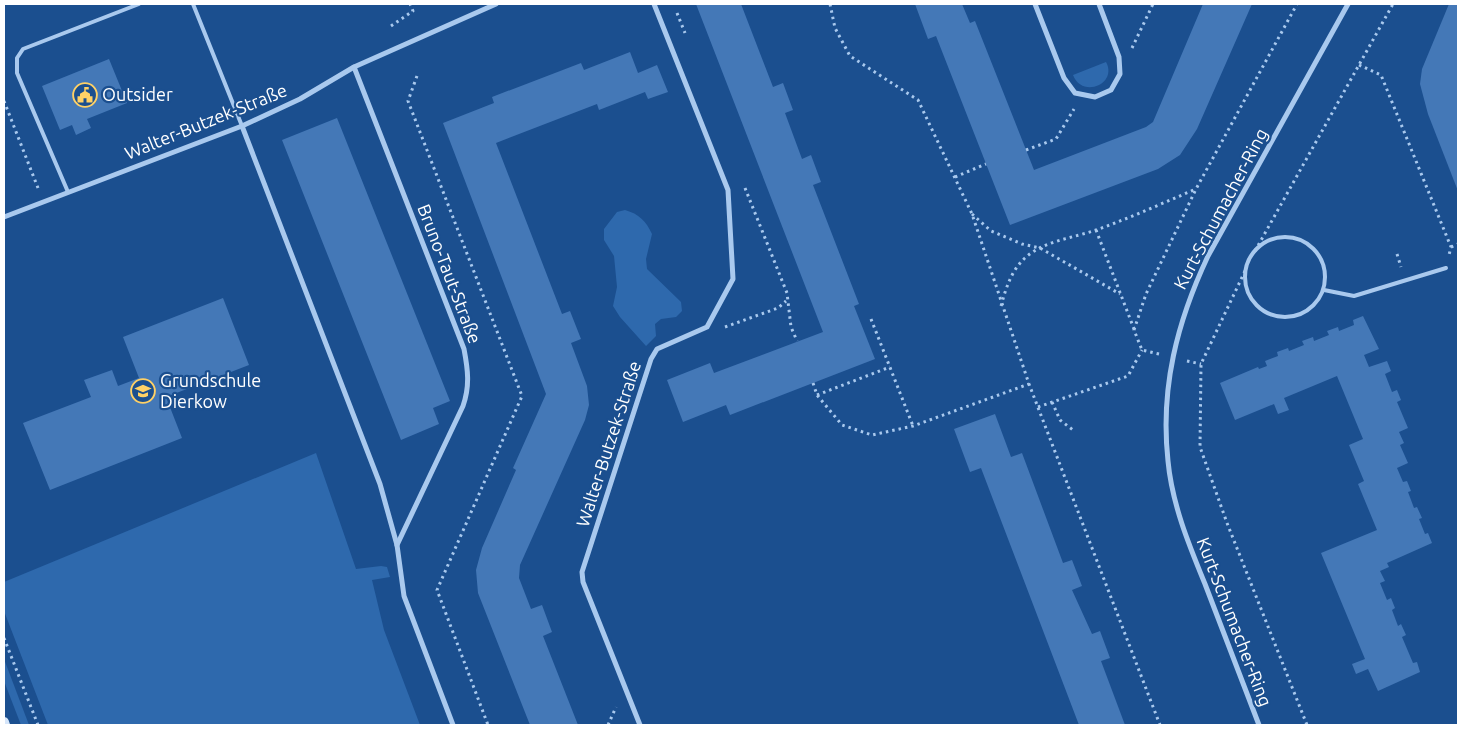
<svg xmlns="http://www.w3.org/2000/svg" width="1462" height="729" font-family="Ubuntu,sans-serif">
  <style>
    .green { fill: #2e69ad }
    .building { fill: #4478b7 }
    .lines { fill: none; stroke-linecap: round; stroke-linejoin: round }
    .path { stroke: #a9c9ee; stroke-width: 3; stroke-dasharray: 2.5 4; stroke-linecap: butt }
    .service { stroke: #a9c9ee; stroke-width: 4 }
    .minor { stroke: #a9c9ee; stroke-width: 5 }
    .secondary { stroke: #d6e6fa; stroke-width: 10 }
    .labels { text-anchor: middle; stroke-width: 4.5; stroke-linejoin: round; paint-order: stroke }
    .poi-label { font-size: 18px; fill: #fff; stroke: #1b4f8f; text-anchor: start }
    .street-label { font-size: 18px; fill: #fff; stroke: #1b4f8f }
  </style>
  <rect width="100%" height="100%" fill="#1b4f8f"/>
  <g class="green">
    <path d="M 1106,62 C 1118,84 1082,99 1073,75 Z"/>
    <path d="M 625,210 C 639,214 646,221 652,234 L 646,259 L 647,269 L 681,302 L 682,311 L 676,317 L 661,319 L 655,324 L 656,336 L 646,346 L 620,317 L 613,306 L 617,287 L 614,256 L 604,240 L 604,229 L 617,212 Z"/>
    <path d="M 316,453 L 356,569 L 381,566 L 387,567 L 390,577 L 372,580 L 384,630 L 420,725 L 48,725 L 4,611 L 4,582 Z"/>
    <path d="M 4,659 L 29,725 L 21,725 L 4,681 Z"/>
  </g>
  <g class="building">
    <path d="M 696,4 L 741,4 L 773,87 L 783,83 L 793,110 L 785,113 L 802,159 L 811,155 L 821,182 L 813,185 L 859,304 L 854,306 L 875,359 L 730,415 L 726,405 L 683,422 L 667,380 L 710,363 L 714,373 L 823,332 Z"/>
    <path d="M 915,4 L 962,4 L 970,23 L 975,21 L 1034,170 L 1146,127 L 1153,122 L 1203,4 L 1252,4 L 1197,129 L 1180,155 L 1158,169 L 1010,225 L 936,36 L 928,39 Z"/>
    <path d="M 1449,4 L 1458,4 L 1458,191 L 1428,114 L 1420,84 L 1422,69 Z"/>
    <path d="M 630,52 L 638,73 L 657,65 L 668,92 L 648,99 L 645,92 L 599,110 L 597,104 L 496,143 L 562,314 L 570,311 L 581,339 L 571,343 L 587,386 L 589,405 L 585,420 L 520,565 L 519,578 L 531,609 L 542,605 L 552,632 L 543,636 L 578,725 L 530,725 L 478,593 L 476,570 L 482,548 L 516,470 L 513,468 L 546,394 L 443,123 L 494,103 L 492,97 L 581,63 L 584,70 Z"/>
    <path d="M 109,59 L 127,103 L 87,119 L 91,128 L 76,135 L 72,125 L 60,130 L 42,86 Z"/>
    <path d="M 337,118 L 450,401 L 433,408 L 439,424 L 401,440 L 282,140 Z"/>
    <path d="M 223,298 L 249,365 L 166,397 L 182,438 L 50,490 L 23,423 L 91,397 L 84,380 L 112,370 L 118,386 L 139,378 L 123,337 Z"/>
    <path d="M 1363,316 L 1379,349 L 1364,355 L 1369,367 L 1387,361 L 1391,371 L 1385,374 L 1392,392 L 1397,390 L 1401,400 L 1397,402 L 1408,428 L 1399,432 L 1404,443 L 1400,445 L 1408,463 L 1397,468 L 1403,482 L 1407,481 L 1411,491 L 1408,492 L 1414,508 L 1417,507 L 1422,518 L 1419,519 L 1425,534 L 1428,533 L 1432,543 L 1387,563 L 1389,567 L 1380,571 L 1385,581 L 1380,583 L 1387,600 L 1391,598 L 1395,608 L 1392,610 L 1398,626 L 1401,624 L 1406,635 L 1402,637 L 1413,663 L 1417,662 L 1420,672 L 1378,691 L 1368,669 L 1356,674 L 1352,664 L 1365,659 L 1321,553 L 1377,530 L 1358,484 L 1364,481 L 1349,445 L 1363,439 L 1337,376 L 1284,398 L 1289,410 L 1278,414 L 1274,404 L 1235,420 L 1220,383 L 1258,367 L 1259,369 L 1267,366 L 1265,361 L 1278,356 L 1277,352 L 1288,348 L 1289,351 L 1304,345 L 1302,341 L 1313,337 L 1314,341 L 1329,335 L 1327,331 L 1338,327 L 1339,331 L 1354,325 L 1353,320 Z"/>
    <path d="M 995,414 L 1011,457 L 1022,453 L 1063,563 L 1072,560 L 1082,586 L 1072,590 L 1092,634 L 1100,631 L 1110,658 L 1101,661 L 1125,725 L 1079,725 L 981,468 L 970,472 L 954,429 Z"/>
  </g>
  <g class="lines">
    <g class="path">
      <path d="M 830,4 L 835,28 L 850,56 L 918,100 L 972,214 L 1029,384 L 1160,725"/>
      <path d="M 677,13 L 685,33"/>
      <path d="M 391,26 L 413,11 L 410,4"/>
      <path d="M 1132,48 L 1153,4"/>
      <path d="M 1359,65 L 1381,75 L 1451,247 L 1449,255"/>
      <path d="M 417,76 L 408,101 L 522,396 L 437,590 L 488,725"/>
      <path d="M 4,101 L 38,188"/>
      <path d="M 1026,150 L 1056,139 L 1074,109"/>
      <path d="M 955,177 L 986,164"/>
      <path d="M 745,188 L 787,293 L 791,327 L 797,341"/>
      <path d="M 972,214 L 991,231 L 1022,244 L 1040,248 L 1120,294"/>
      <path d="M 1096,230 L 1134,329"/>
      <path d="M 1451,247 L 1458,244"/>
      <path d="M 1255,251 L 1393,4"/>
      <path d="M 1397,254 L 1401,267"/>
      <path d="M 1245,271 L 1201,364 L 1200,447 L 1227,523 L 1307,725"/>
      <path d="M 1001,306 C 1006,288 1011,271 1025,258 C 1043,241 1073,238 1096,230 C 1130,218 1163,203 1196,189"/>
      <path d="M 871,319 L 913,426"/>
      <path d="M 725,327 L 778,308 L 786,301"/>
      <path d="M 1159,354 L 1142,350 L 1134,330 L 1146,294 L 1196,189 L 1297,4"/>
      <path d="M 1187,361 L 1201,364"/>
      <path d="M 813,383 L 817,395 L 842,425 L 872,435 L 913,426 L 1029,384"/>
      <path d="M 817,395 L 890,367"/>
      <path d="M 1052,402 L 1060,420 L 1073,430"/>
      <path d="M 1038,407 L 1128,376 L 1142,350"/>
      <path d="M 4,638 L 38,725"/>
      <path d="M 608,725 L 616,707"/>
    </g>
    <g class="service">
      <path d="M 193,4 L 242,126"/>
      <path d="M 68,192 L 17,73 L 17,58 L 23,49 L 139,4"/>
      <circle cx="1285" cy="277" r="40"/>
      <path d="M 1324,290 L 1354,296 L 1446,268"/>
    </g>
    <g class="minor">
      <path d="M 1035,4 L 1064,78 L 1075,93 L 1095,97 L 1111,90 L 1120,74 L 1119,57 L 1099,4"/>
      <path d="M 354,67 L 464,349 C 468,370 470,386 463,406 L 397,545"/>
      <path d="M 242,126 L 380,484 L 397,545 L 404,596 L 453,725"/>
      <path d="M 4,217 L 242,126 L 300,99 L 354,67 L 496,4"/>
      <path d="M 640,725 L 583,582 L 582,572 L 651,359 L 657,349 L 707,327 L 733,279 L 728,190 L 654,4"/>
      <path d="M 1259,725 C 1241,678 1223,631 1205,584 C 1189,545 1172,504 1168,461 C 1160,388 1177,322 1208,256 L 1348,4"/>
    </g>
    <path class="secondary" d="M 4,722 L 5,725"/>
  </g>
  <defs>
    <g id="civic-ring" transform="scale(1.25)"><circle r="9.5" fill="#1b4f8f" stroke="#ffd166" stroke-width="1.5"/><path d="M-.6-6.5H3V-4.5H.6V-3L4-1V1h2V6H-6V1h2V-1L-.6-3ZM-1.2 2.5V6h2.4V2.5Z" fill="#ffd166"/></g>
    <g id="school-ring" transform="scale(1.25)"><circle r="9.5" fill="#1b4f8f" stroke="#ffd166" stroke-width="1.5"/><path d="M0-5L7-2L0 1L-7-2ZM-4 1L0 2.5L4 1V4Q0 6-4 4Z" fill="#ffd166"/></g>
  </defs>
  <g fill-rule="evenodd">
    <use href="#civic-ring" x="85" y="95"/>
    <use href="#school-ring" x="143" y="391"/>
  </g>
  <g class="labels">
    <g class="poi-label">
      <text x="102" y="101">Outsider</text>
      <text x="160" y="387">Grundschule<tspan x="160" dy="21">Dierkow</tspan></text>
    </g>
    <g class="street-label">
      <text transform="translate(206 122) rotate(-22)" y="6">Walter-Butzek-Straße</text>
      <text transform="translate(1221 209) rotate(-62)" y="6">Kurt-Schumacher-Ring</text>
      <text transform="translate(449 274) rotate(69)" y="6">Bruno-Taut-Straße</text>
      <text transform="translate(609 444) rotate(-72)" y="6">Walter-Butzek-Straße</text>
      <text transform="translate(1234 622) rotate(69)" y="6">Kurt-Schumacher-Ring</text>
    </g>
  </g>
  <rect width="1462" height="729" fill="none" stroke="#ffffff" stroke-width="10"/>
</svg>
